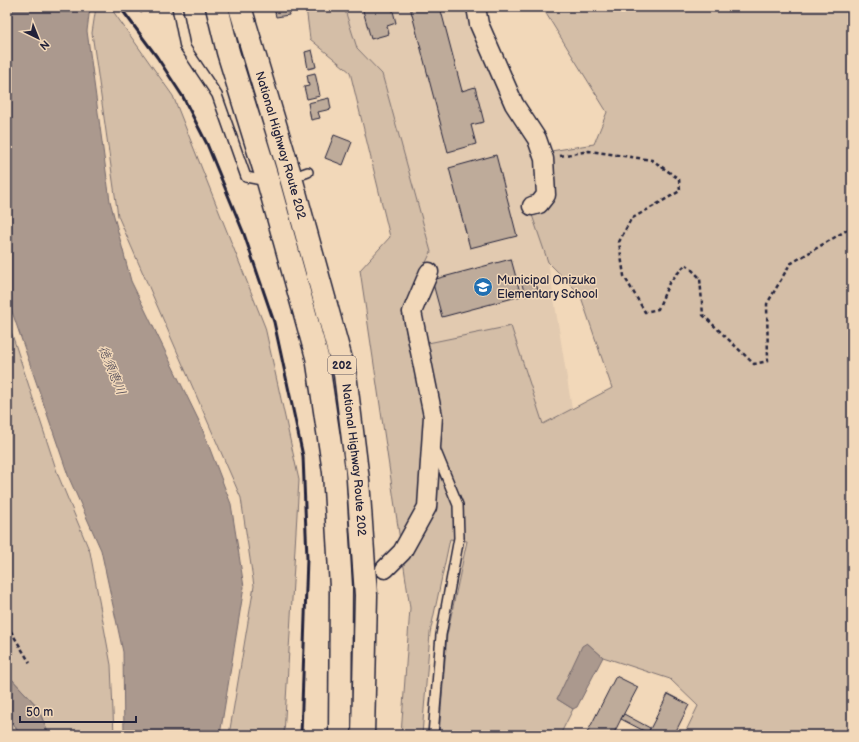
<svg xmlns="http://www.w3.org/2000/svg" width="859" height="742" font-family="'Balsamiq Sans','Klee One',sans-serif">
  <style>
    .built { fill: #e2cab0 }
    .green { fill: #d4bea7; stroke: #7b7071 }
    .water { fill: #ab998e; stroke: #74696d }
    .building { fill: #beab9a; stroke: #22223b }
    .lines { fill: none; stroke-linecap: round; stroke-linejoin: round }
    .lane-casing { stroke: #22223b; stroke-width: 12 }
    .street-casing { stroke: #22223b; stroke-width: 21 }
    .highway-casing { stroke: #22223b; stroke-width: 25 }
    .path { stroke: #22223b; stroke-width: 2.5; stroke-dasharray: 4 3; stroke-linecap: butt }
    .lane { stroke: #f2d8b9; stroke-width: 9 }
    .street { stroke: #f2d8b9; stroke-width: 18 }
    .highway { stroke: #f2d8b9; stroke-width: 22 }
    .rail { stroke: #22223b; stroke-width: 3 }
    .labels { text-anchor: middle; stroke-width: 3; stroke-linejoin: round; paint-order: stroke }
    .shield { fill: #f2d8b9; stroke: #605961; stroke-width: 1 }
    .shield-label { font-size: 11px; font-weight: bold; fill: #22223b }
    .street-label { font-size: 12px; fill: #22223b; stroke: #f2d8b9 }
    .poi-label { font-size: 12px; fill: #22223b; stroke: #f2d8b9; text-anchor: start }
    .water-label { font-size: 13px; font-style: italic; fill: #4b4654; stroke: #f2d8b9 }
  </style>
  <rect width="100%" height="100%" fill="#f2d8b9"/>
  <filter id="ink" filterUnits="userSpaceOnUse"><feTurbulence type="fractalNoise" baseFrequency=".025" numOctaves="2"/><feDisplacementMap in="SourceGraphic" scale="8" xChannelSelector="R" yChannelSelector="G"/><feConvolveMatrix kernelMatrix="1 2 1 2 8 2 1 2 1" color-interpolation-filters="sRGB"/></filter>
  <g filter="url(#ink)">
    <path class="built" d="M 344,7 L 483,7 L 493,37 L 551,151 L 553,203 L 532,215 L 548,262 L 572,409 L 542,425 L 425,420 L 402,312 L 431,252 L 382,74 L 357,48 Z"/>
    <g class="green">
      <path d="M 96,7 L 110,7 L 173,96 L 265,327 L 299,480 L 284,735 L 229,735 L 254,586 L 241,498 L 118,216 L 92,33 Z"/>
      <path d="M 306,7 L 344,7 L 357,48 L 382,74 L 431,252 L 402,312 L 425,420 L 439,445 L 428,343 L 511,326 L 543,424 L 612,388 L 580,294 L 548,262 L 532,215 L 553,202 L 551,151 L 594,144 L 607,112 L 542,7 L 852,7 L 852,735 L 684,735 L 698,706 L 670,679 L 603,657 L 587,643 L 557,699 L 573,709 L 560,735 L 554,735 L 547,730 L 544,735 L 439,735 L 447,635 L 467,541 L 450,539 L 430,633 L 422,735 L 401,735 L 410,608 L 360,270 L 390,237 L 350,72 L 310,39 Z"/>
      <path d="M 7,319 L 58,475 L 90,552 L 111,665 L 114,735 L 49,735 L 37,706 L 7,674 Z"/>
      <path d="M 7,712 L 20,735 L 7,735 Z"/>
    </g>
    <g class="water">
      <path d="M 7,7 L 90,7 L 87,31 L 110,201 L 131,281 L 200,423 L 231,504 L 244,587 L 220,735 L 124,735 L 123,652 L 101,550 L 69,478 L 7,297 Z"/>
      <path d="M 587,643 L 603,657 L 577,707 L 573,709 L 557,699 L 582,646 Z"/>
      <path d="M 7,674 L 37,706 L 49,735 L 20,735 L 7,712 Z"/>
    </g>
    <g class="building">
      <path d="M 137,7 L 148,7 L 141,13 Z"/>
      <path d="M 274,7 L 287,7 L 289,15 L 276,17 Z"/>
      <path d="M 362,7 L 392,7 L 396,23 L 387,26 L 389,34 L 371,39 Z"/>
      <path d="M 410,7 L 440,7 L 462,91 L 475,87 L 484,122 L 471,125 L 476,144 L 448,152 Z"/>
      <path d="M 312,50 L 316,67 L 308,69 L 305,52 Z"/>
      <path d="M 315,73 L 320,96 L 307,99 L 304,87 L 309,86 L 307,75 Z"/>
      <path d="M 329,98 L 331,109 L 318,112 L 320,118 L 311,120 L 308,103 Z"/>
      <path d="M 334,135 L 352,142 L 343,165 L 325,158 Z"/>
      <path d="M 496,155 L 517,236 L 470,248 L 449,168 Z"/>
      <path d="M 511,259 L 521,296 L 442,317 L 432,280 Z"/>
      <path d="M 534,277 L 539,293 L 525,296 L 521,280 Z"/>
      <path d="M 616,676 L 638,687 L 621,719 L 613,735 L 586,735 Z"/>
      <path d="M 668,694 L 689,705 L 674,735 L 647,735 Z"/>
      <path d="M 624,714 L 650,728 L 648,733 L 621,719 Z"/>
    </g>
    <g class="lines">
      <g class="lane-casing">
        <g id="lane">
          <path d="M 177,7 L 185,47 L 217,95 L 246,177 L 267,181"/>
          <path d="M 291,178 L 308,172"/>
          <path d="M 433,735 L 441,635 L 459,538 L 458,505 L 435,449"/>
        </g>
      </g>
      <g class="street-casing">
        <g id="street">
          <path d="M 476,7 L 479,24 L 514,104 L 537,139 L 544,159 L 546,195 L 539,204 L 532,206"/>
          <path d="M 385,569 L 402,552 L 427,507 L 433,416 L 412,312 L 429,272"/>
        </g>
      </g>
      <g class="highway-casing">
        <g id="highway">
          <path d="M 217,7 L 228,52 L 268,181 L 317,357 L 334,472 L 341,587 L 340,735"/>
          <path id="s1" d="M 240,7 L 291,178 L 345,374 L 358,480 L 366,595 L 363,735"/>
        </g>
      </g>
      <g class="path">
        <path d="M 560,156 L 589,151 L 652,160 L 679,179 L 680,191 L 631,219 L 619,242 L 624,276 L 645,312 L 658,309 L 669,283 L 686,264 L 700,278 L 703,315 L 754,364 L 768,361 L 767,304 L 790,264 L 852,227"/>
        <path d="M 7,625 L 30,663"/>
      </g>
      <use href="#lane" class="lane"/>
      <use href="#street" class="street"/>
      <use href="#highway" class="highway"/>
      <path class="rail" d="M 120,7 L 157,57 L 183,97 L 207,144 L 244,234 L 274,322 L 303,456 L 307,558 L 301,735"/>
    </g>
  </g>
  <defs>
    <g id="school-disc" transform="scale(1)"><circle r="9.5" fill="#1f6fb2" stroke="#f2d8b9"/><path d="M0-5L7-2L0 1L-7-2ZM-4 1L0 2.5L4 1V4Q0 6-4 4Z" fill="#fff"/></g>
  </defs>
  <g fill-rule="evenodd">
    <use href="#school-disc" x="483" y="287"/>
  </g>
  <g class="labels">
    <rect class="shield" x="328" y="356" width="28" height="18" rx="3"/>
    <g class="shield-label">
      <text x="342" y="369">202</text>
    </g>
    <g class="street-label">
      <text dy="4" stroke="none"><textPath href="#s1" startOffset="144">National Highway Route 202</textPath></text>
      <text dy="4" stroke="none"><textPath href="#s1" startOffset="468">National Highway Route 202</textPath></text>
    </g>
    <g class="poi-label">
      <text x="497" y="284">Municipal Onizuka<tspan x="497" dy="14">Elementary School</tspan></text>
    </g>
    <g class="water-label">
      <text transform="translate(113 370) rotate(68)" y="5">徳須恵川</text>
    </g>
  </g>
  <rect width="859" height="742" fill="none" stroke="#f2d8b9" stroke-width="24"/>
  <rect x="12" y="12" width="835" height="718" fill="none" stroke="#22223b" stroke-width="1.5" filter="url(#ink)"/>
  <g transform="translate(38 38) rotate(137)" stroke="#f2d8b9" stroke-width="3" paint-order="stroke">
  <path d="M0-3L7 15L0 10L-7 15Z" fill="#22223b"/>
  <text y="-6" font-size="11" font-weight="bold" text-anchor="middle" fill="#22223b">N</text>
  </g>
  <path d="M20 716v6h116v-6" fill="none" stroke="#22223b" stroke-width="2"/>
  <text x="26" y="716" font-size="12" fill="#22223b" stroke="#f2d8b9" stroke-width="3" paint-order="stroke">50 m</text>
</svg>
